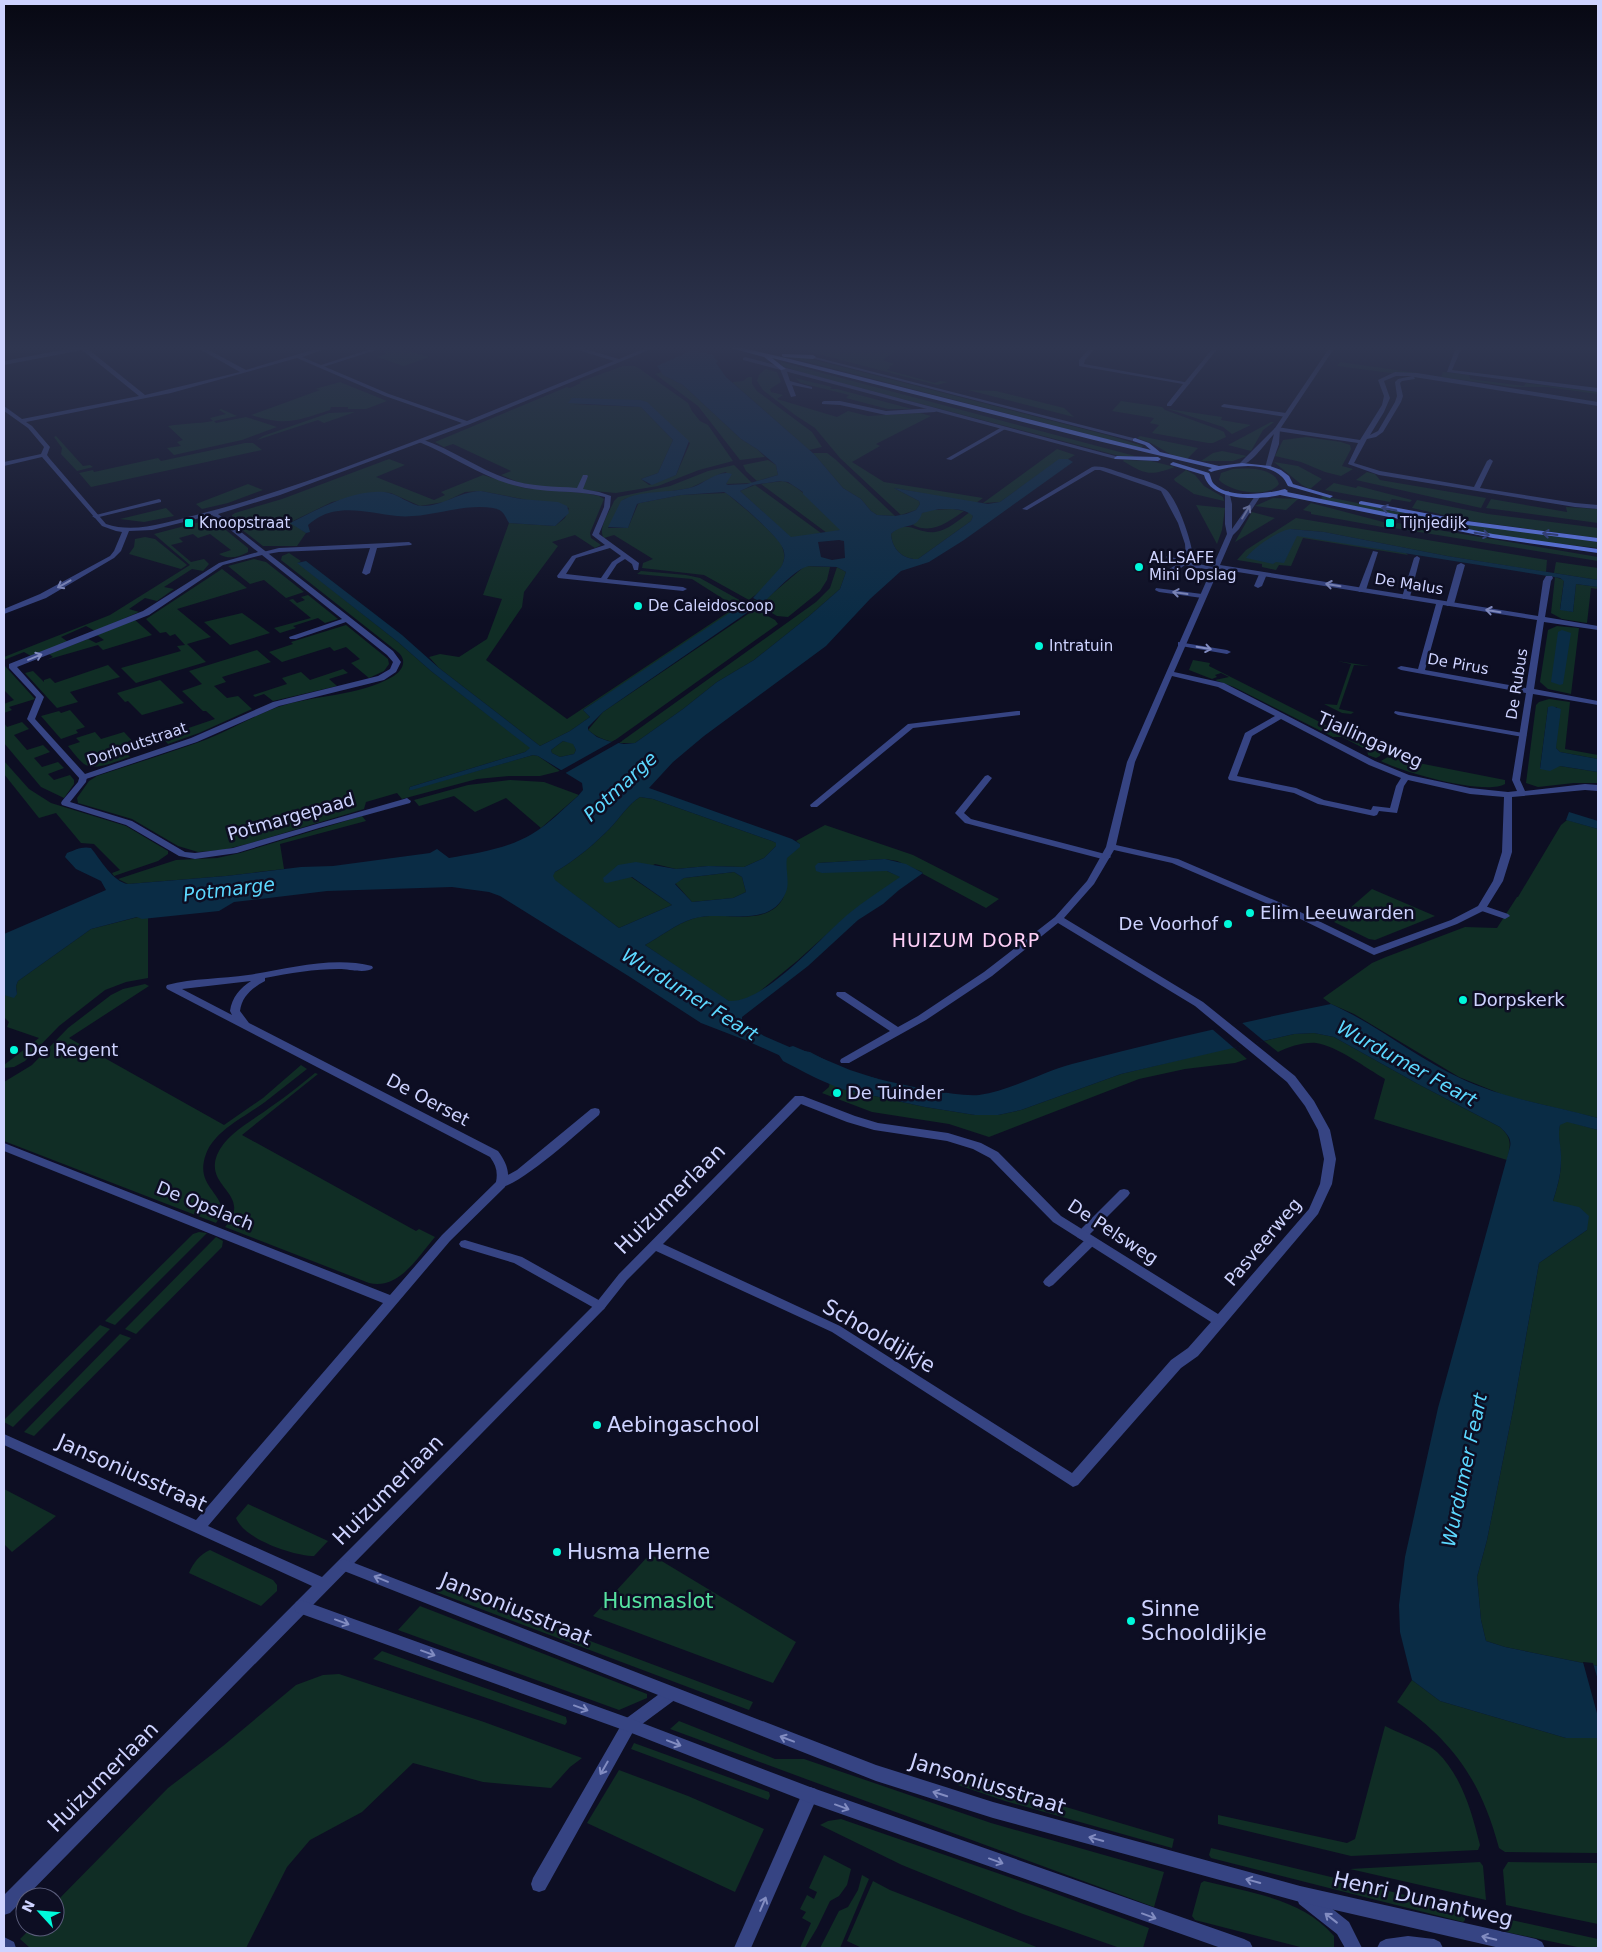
<svg xmlns="http://www.w3.org/2000/svg" width="1602" height="1952" font-family="'DejaVu Sans',sans-serif">
  <style>
    .green { fill: #102d25; fill-rule: evenodd }
    .water { fill: #0a2c45; fill-rule: evenodd }
    .pier { fill: #0d0e23 }
    .lines { fill: none; stroke-linecap: round; stroke-linejoin: round }
    .canal { fill: #0a2c45; fill-rule: evenodd }
    .service { fill: #364483; fill-rule: evenodd }
    .minor { fill: #364483; fill-rule: evenodd }
    .tertiary { fill: #364483; fill-rule: evenodd }
    .secondary { fill: #6584ff; fill-rule: evenodd }
    .oneway { stroke: #354386 }
    .oneway2 { stroke: #828cc1 }
    .poi-dot { fill: #00f9db; stroke: #0d0e23; stroke-width: 2 }
    .labels { text-anchor: middle; stroke-width: 5; stroke-linejoin: round; paint-order: stroke }
    .far-poi-label { font-size: 15px; fill: #ced3ff; stroke: #0d0e23; text-anchor: start }
    .far-street-label { font-size: 15px; fill: #ced3ff; stroke: #0d0e23 }
    .street-label { font-size: 18px; fill: #ced3ff; stroke: #0d0e23 }
    .poi-label { font-size: 18px; fill: #ced3ff; stroke: #0d0e23; text-anchor: start }
    .water-label { font-size: 19px; font-style: italic; fill: #5cd8ff; stroke: #0d0e23 }
    .neighbourhood-label { font-size: 19px; letter-spacing: 1px; fill: #ffd0f8; stroke: #0d0e23 }
    .near-street-label { font-size: 21px; fill: #ced3ff; stroke: #0d0e23 }
    .near-poi-label { font-size: 21px; fill: #ced3ff; stroke: #0d0e23; text-anchor: start }
    .near-park-label { font-size: 21px; fill: #56e3a1; stroke: #0d0e23 }
  </style>
  <rect width="100%" height="100%" fill="#0d0e23"/>
  <g class="green">
    <path d="M 791,347 L 834,347 L 841,350 L 854,347 L 901,347 L 883,360 L 894,364 L 889,367 L 890,368 L 887,370 L 935,383 L 940,381 L 948,382 L 937,385 Z"/>
    <path d="M 398,348 L 429,357 L 404,366 L 377,357 L 386,354 L 383,352 Z"/>
    <path d="M 797,357 L 815,360 L 1111,436 L 1143,446 L 1141,448 L 792,358 Z"/>
    <path d="M 781,362 L 1135,456 L 1119,456 L 1093,449 L 807,374 L 782,366 Z"/>
    <path d="M 1340,362 L 1417,373 L 1390,373 L 1337,366 Z"/>
    <path d="M 623,366 L 635,366 L 640,369 L 688,403 L 692,411 L 700,421 L 708,425 L 733,461 L 699,470 L 658,486 L 616,493 L 537,486 L 520,483 L 501,475 L 511,471 L 453,444 L 444,447 L 435,442 L 567,387 L 570,388 L 581,383 L 579,382 ZM 647,403 L 690,443 L 676,475 L 649,485 L 641,479 L 658,473 L 673,440 L 641,407 L 572,404 Z"/>
    <path d="M 765,369 L 777,372 L 781,382 L 770,389 L 771,392 L 783,395 L 777,399 L 837,417 L 848,411 L 868,416 L 920,413 L 931,416 L 876,444 L 880,446 L 852,462 L 884,482 L 983,498 L 976,503 L 894,488 L 919,501 L 920,504 L 916,510 L 901,515 L 840,458 L 815,428 L 795,415 L 763,390 L 757,381 L 759,375 Z"/>
    <path d="M 661,372 L 665,376 L 683,385 L 741,439 L 757,449 L 765,457 L 740,460 L 698,406 L 655,374 Z"/>
    <path d="M 1443,372 L 1469,375 L 1470,379 L 1524,386 L 1526,383 L 1598,392 L 1598,394 L 1547,387 L 1514,387 L 1441,377 Z"/>
    <path d="M 748,377 L 752,377 L 752,384 L 757,391 L 812,432 L 822,447 L 809,450 L 732,382 L 743,381 Z"/>
    <path d="M 795,378 L 832,387 L 830,389 L 837,389 L 912,409 L 888,409 L 846,398 L 849,395 L 801,383 Z"/>
    <path d="M 340,382 L 387,401 L 366,409 L 348,409 L 348,407 L 331,407 L 330,410 C 296,421 287,426 251,415 L 320,390 L 315,389 Z"/>
    <path d="M 968,390 L 996,391 L 1064,408 L 1074,417 Z"/>
    <path d="M 1121,401 L 1162,407 L 1165,410 L 1220,430 L 1224,432 L 1226,437 L 1213,443 L 1208,443 L 1152,433 L 1159,425 L 1150,423 L 1154,418 L 1112,411 Z"/>
    <path d="M 221,409 L 237,416 L 214,421 L 216,423 L 246,417 L 277,427 L 242,440 L 174,455 L 167,448 L 181,446 L 177,442 L 183,440 L 168,426 C 185,423 196,424 213,421 L 210,418 L 226,414 L 219,410 Z"/>
    <path d="M 1168,409 L 1222,417 L 1221,420 L 1251,425 L 1232,434 L 1223,427 Z"/>
    <path d="M 355,412 L 324,423 L 318,420 L 257,440 L 263,436 L 329,413 Z"/>
    <path d="M 1271,422 L 1274,422 L 1263,430 L 1251,451 L 1228,445 Z"/>
    <path d="M 56,436 L 83,466 L 90,465 L 93,467 L 77,471 L 61,454 L 62,448 L 54,437 Z"/>
    <path d="M 1140,436 L 1198,448 L 1187,459 L 1170,454 L 1151,443 L 1137,438 Z"/>
    <path d="M 1306,437 L 1341,442 L 1350,445 L 1351,449 L 1342,466 L 1353,469 L 1341,476 L 1325,472 L 1301,462 L 1275,456 L 1283,440 Z"/>
    <path d="M 245,443 L 253,443 L 262,450 L 91,487 L 79,473 L 93,470 L 94,472 L 158,458 L 161,461 Z"/>
    <path d="M 1057,449 L 1075,455 L 1068,459 L 1059,460 L 1000,502 L 983,503 Z"/>
    <path d="M 1222,451 L 1247,456 L 1233,461 L 1201,461 L 1213,453 Z"/>
    <path d="M 813,453 L 827,453 L 835,459 L 895,516 L 877,515 L 871,511 L 861,499 L 843,488 Z"/>
    <path d="M 389,459 L 405,465 L 376,477 L 434,500 L 445,495 L 441,492 L 483,475 L 524,488 L 584,493 L 599,496 L 604,499 L 590,533 L 591,538 L 601,545 L 595,548 L 575,535 L 552,542 L 558,546 L 524,592 L 522,607 L 486,660 L 567,719 L 736,607 L 692,579 L 637,574 L 641,571 L 686,575 L 700,578 L 775,620 L 778,624 L 618,738 L 612,742 C 602,739 595,736 588,730 L 603,712 L 751,612 L 751,610 L 743,607 L 583,710 L 590,717 L 570,731 L 540,746 L 439,668 L 429,657 L 440,654 L 459,657 L 487,639 L 502,599 L 483,595 L 509,523 L 555,526 L 565,518 L 569,508 L 481,491 L 465,492 L 444,502 L 420,506 L 391,493 L 378,492 L 332,502 L 291,522 L 306,533 L 297,546 L 263,546 L 228,519 L 232,518 L 232,515 L 235,513 L 282,499 Z"/>
    <path d="M 768,460 L 776,465 L 778,475 L 757,481 L 746,471 L 743,465 Z"/>
    <path d="M 1124,460 L 1151,461 L 1175,467 C 1150,476 1146,475 1123,461 Z"/>
    <path d="M 1274,462 L 1298,466 L 1322,479 L 1310,489 L 1302,485 Z"/>
    <path d="M 734,465 L 752,483 L 726,484 L 729,478 L 726,472 L 722,473 L 690,488 L 624,499 L 608,528 L 628,528 L 638,504 L 640,503 L 681,495 L 726,493 C 741,505 770,529 781,544 C 783,548 785,554 784,559 C 783,573 759,592 749,600 L 704,575 L 642,568 L 643,563 L 653,559 L 614,535 L 604,538 C 597,529 610,511 614,501 L 618,497 L 670,486 L 708,471 Z"/>
    <path d="M 1233,469 C 1247,468 1274,467 1279,484 C 1268,499 1230,492 1219,480 L 1221,473 Z"/>
    <path d="M 1186,470 L 1195,475 L 1204,486 L 1223,497 L 1224,501 L 1194,494 L 1175,481 L 1174,479 Z"/>
    <path d="M 1367,472 L 1375,474 L 1380,480 L 1486,498 L 1481,508 L 1356,480 Z"/>
    <path d="M 783,481 C 802,486 826,516 841,530 L 827,533 L 761,484 Z"/>
    <path d="M 1334,483 L 1356,488 L 1358,486 L 1412,500 L 1410,502 L 1392,499 L 1390,502 L 1325,490 Z"/>
    <path d="M 248,484 L 263,490 L 228,503 L 202,509 L 196,504 Z"/>
    <path d="M 755,485 L 821,533 L 791,538 L 740,491 Z"/>
    <path d="M 1323,496 L 1446,521 L 1598,542 L 1598,548 L 1516,539 L 1320,499 Z"/>
    <path d="M 1273,498 L 1298,499 L 1286,510 L 1255,506 Z"/>
    <path d="M 1491,499 L 1567,512 L 1566,507 L 1598,509 L 1598,523 L 1486,508 Z"/>
    <path d="M 1417,500 L 1488,514 L 1598,528 L 1598,538 L 1476,522 L 1412,508 Z"/>
    <path d="M 1311,503 L 1391,524 L 1388,528 L 1311,514 L 1311,512 L 1303,510 Z"/>
    <path d="M 1196,505 L 1225,508 L 1222,530 L 1217,544 Z"/>
    <path d="M 166,508 L 174,516 L 144,522 L 120,519 Z"/>
    <path d="M 953,509 L 964,511 C 949,521 933,535 913,525 L 922,513 L 929,510 Z"/>
    <path d="M 970,512 L 973,516 L 971,521 L 918,559 C 904,560 892,550 891,534 C 907,518 916,534 935,532 C 948,530 959,520 970,512 Z"/>
    <path d="M 1252,512 L 1275,518 L 1235,542 Z"/>
    <path d="M 1296,518 L 1547,560 L 1546,572 L 1447,556 L 1324,532 L 1290,529 L 1296,535 L 1406,553 L 1408,555 L 1303,538 L 1291,566 L 1279,565 L 1276,570 L 1262,567 L 1262,564 L 1237,560 L 1246,550 Z"/>
    <path d="M 200,522 L 216,522 L 248,548 L 248,552 C 240,557 228,560 219,554 L 231,550 L 210,534 L 198,538 L 193,534 L 179,538 L 183,542 L 171,545 L 191,562 L 204,559 L 209,564 L 203,571 L 192,569 L 164,587 L 174,589 L 157,601 L 145,598 L 129,609 L 139,612 L 95,631 L 86,626 L 61,637 L 68,642 L 31,656 L 24,652 L 4,660 L 4,657 L 110,615 L 190,565 L 154,534 Z"/>
    <path d="M 1397,523 L 1598,557 L 1598,561 L 1394,528 Z"/>
    <path d="M 145,537 L 155,539 L 187,565 L 181,569 L 129,554 L 134,547 L 135,539 Z"/>
    <path d="M 289,553 L 301,561 L 298,563 L 398,642 L 431,671 L 531,748 L 525,752 L 410,787 L 409,790 L 533,755 L 538,756 L 560,771 L 540,776 L 509,776 L 477,779 L 402,799 L 397,793 L 366,802 L 364,809 L 251,843 L 223,850 L 198,852 L 178,846 L 132,819 L 78,803 L 77,798 L 89,781 L 97,776 C 133,764 169,753 205,740 C 230,730 253,716 278,707 C 313,695 360,696 392,677 C 401,672 408,662 399,653 L 281,560 L 282,556 Z"/>
    <path d="M 254,559 L 266,562 L 304,592 L 286,598 L 264,580 L 250,584 L 228,566 Z"/>
    <path d="M 1556,562 L 1598,568 L 1598,580 L 1554,573 Z"/>
    <path d="M 805,566 L 830,567 L 827,580 L 820,591 L 788,617 L 777,616 L 751,601 L 755,600 L 761,603 Z"/>
    <path d="M 837,567 L 846,572 L 840,589 L 808,617 L 754,660 L 717,682 L 683,709 L 635,743 L 619,743 L 816,602 L 830,588 Z"/>
    <path d="M 222,569 L 247,588 L 177,609 L 211,637 L 187,644 L 206,662 L 136,683 L 121,668 L 181,651 L 177,646 L 185,645 L 175,634 L 170,636 L 166,632 L 160,633 L 146,619 Z"/>
    <path d="M 1555,577 L 1564,580 L 1560,609 L 1573,612 L 1576,584 L 1598,587 L 1598,589 L 1591,588 L 1587,623 L 1562,619 L 1551,613 Z"/>
    <path d="M 308,595 L 338,619 L 325,623 L 318,618 L 293,626 L 296,628 L 280,633 L 274,628 L 311,618 L 289,600 L 293,599 L 297,603 L 305,600 L 301,597 Z"/>
    <path d="M 242,613 L 270,633 L 230,645 L 204,622 Z"/>
    <path d="M 135,620 L 152,635 L 103,650 L 98,645 L 46,660 L 53,657 L 49,654 L 88,639 L 96,643 L 104,640 L 97,635 Z"/>
    <path d="M 346,625 L 388,659 L 389,664 L 384,671 L 369,678 L 351,663 L 360,659 L 346,647 L 334,651 L 330,647 L 282,662 L 269,652 L 293,644 L 291,642 Z"/>
    <path d="M 1557,626 L 1579,628 L 1571,694 L 1548,689 L 1540,682 L 1548,630 Z"/>
    <path d="M 257,650 L 271,662 L 222,677 L 226,682 L 214,686 L 227,698 L 238,696 L 252,709 L 199,733 L 168,744 L 162,737 L 215,719 L 206,711 L 203,711 L 182,691 L 202,684 L 189,671 Z"/>
    <path d="M 1193,660 L 1210,663 L 1209,666 L 1381,753 L 1380,756 L 1376,758 L 1368,755 L 1367,750 L 1342,737 L 1333,737 L 1234,687 L 1215,680 L 1229,677 L 1221,673 L 1215,675 L 1217,677 L 1212,679 L 1189,670 Z"/>
    <path d="M 1337,661 L 1369,666 L 1354,665 L 1339,709 L 1354,712 L 1351,714 L 1342,713 L 1324,704 L 1337,705 L 1351,664 Z"/>
    <path d="M 4,665 L 35,699 L 9,707 L 12,710 L 4,713 L 4,704 L 14,700 L 4,690 Z"/>
    <path d="M 108,665 L 120,677 L 70,692 L 78,702 L 57,708 L 25,673 L 33,671 L 44,682 L 44,680 L 50,678 L 55,683 Z"/>
    <path d="M 343,669 L 348,673 L 329,679 L 337,686 L 273,701 L 264,694 L 255,697 L 253,695 L 287,684 L 282,678 L 301,672 L 310,680 Z"/>
    <path d="M 160,680 L 184,703 L 142,715 L 128,701 L 125,702 L 117,693 Z"/>
    <path d="M 1549,699 L 1570,702 L 1565,749 L 1598,755 L 1598,759 L 1560,752 L 1556,748 L 1557,707 L 1548,707 L 1540,768 L 1560,766 L 1598,772 L 1598,783 L 1574,783 L 1538,787 L 1526,783 L 1536,705 L 1539,702 Z"/>
    <path d="M 70,710 L 85,727 L 76,730 L 78,733 L 61,739 L 41,716 L 59,711 L 61,713 Z"/>
    <path d="M 22,722 L 29,729 L 14,735 L 27,750 L 43,745 L 50,752 L 34,758 L 42,767 L 58,762 L 64,768 L 48,774 L 54,780 L 70,775 L 74,780 L 74,784 L 64,798 L 41,787 L 4,743 L 4,723 L 7,727 Z"/>
    <path d="M 95,732 L 101,739 L 124,732 L 136,745 L 123,749 L 130,757 C 118,760 96,772 84,764 C 78,759 73,752 68,746 L 80,742 L 76,738 Z"/>
    <path d="M 563,741 L 573,743 L 576,750 L 574,754 L 560,757 L 552,753 L 551,750 Z"/>
    <path d="M 1388,757 L 1505,780 L 1505,784 C 1485,796 1402,772 1381,761 Z"/>
    <path d="M 4,761 L 29,789 L 51,803 L 126,826 L 168,851 L 168,854 L 158,861 L 114,876 L 112,873 L 120,870 L 94,844 L 81,843 L 56,813 L 39,818 L 4,774 Z"/>
    <path d="M 510,780 L 544,782 L 579,795 L 541,828 L 506,798 L 475,812 L 454,796 L 419,806 L 414,800 L 468,785 Z"/>
    <path d="M 640,797 L 653,799 L 772,841 L 776,843 L 776,846 L 764,858 L 744,867 L 708,866 L 676,869 L 655,864 L 631,877 L 672,905 L 619,928 L 554,880 L 552,876 L 555,872 C 576,860 597,842 613,825 C 622,815 628,805 640,797 Z"/>
    <path d="M 362,816 L 366,821 L 280,844 L 284,869 L 226,876 L 128,884 L 118,879 L 176,860 L 217,858 L 240,853 Z"/>
    <path d="M 1567,820 L 1598,829 L 1598,1118 L 1506,1096 L 1459,1077 L 1354,1014 L 1331,1004 L 1323,998 L 1372,963 L 1386,957 L 1465,927 L 1497,928 L 1517,897 L 1518,897 L 1561,825 Z"/>
    <path d="M 825,825 L 913,855 L 999,899 L 986,908 L 923,874 L 922,872 L 897,861 L 885,859 L 818,863 L 871,871 L 887,871 L 901,877 L 848,915 L 797,961 L 759,992 L 751,997 L 735,1002 L 729,1001 L 721,997 L 645,945 C 660,937 676,924 692,919 C 718,910 753,925 775,908 C 795,892 779,873 787,857 C 790,852 797,848 800,844 L 796,841 Z"/>
    <path d="M 734,872 L 742,877 L 746,892 L 733,898 L 692,902 L 675,883 L 684,878 Z"/>
    <path d="M 1372,889 L 1435,916 L 1375,940 L 1369,939 L 1334,922 Z"/>
    <path d="M 138,917 L 148,918 L 148,978 L 126,982 L 105,990 L 59,1026 L 25,1061 L 14,1067 L 4,1068 L 4,1065 L 39,1038 L 7,1027 L 9,1022 L 4,1017 L 4,995 L 17,994 L 16,986 L 18,981 L 91,929 Z"/>
    <path d="M 145,984 L 149,986 L 69,1038 L 224,1125 L 263,1098 L 301,1065 L 307,1069 C 293,1080 279,1091 265,1102 C 245,1117 215,1130 206,1154 C 192,1191 236,1195 216,1223 L 4,1141 L 4,1082 L 32,1065 L 68,1028 L 111,995 L 123,989 Z"/>
    <path d="M 1314,1033 L 1334,1037 L 1418,1084 L 1500,1127 C 1512,1138 1511,1144 1507,1160 L 1374,1119 L 1385,1079 C 1366,1068 1337,1046 1316,1043 C 1303,1042 1289,1047 1278,1052 L 1264,1041 L 1294,1034 Z"/>
    <path d="M 1233,1047 L 1247,1059 L 1235,1063 L 1185,1069 L 1139,1079 L 989,1137 L 949,1124 L 872,1112 L 822,1093 L 829,1087 L 830,1081 L 842,1089 L 925,1107 L 975,1115 L 998,1115 L 1021,1110 L 1121,1074 Z"/>
    <path d="M 315,1073 L 318,1074 L 242,1135 L 416,1231 L 419,1229 L 435,1237 C 417,1258 399,1290 369,1283 L 225,1227 C 254,1194 204,1188 217,1155 C 226,1133 254,1120 272,1106 C 287,1096 301,1084 315,1073 Z"/>
    <path d="M 1566,1121 L 1598,1130 L 1598,1666 L 1505,1647 L 1486,1641 L 1481,1620 L 1477,1577 L 1487,1540 L 1513,1410 L 1539,1263 L 1587,1230 L 1553,1201 C 1557,1188 1561,1175 1561,1161 C 1561,1148 1557,1137 1560,1124 Z"/>
    <path d="M 199,1232 L 207,1233 L 115,1325 L 105,1321 L 193,1234 Z"/>
    <path d="M 216,1237 L 223,1241 L 222,1247 L 136,1334 L 125,1329 Z"/>
    <path d="M 100,1325 L 110,1329 L 13,1427 L 4,1422 L 4,1420 Z"/>
    <path d="M 120,1334 L 131,1338 L 34,1436 L 24,1432 Z"/>
    <path d="M 4,1489 L 56,1516 L 12,1552 L 4,1544 Z"/>
    <path d="M 248,1504 L 328,1541 L 314,1556 C 293,1556 244,1539 236,1518 Z"/>
    <path d="M 210,1550 L 273,1580 L 277,1585 L 277,1591 L 261,1606 L 189,1573 C 193,1563 200,1554 210,1550 Z"/>
    <path d="M 650,1554 L 796,1642 L 773,1683 L 593,1616 Z"/>
    <path d="M 441,1585 L 753,1702 L 749,1710 L 436,1592 Z"/>
    <path d="M 420,1606 L 647,1694 L 647,1698 L 619,1710 L 398,1630 Z"/>
    <path d="M 382,1651 L 566,1717 L 567,1722 L 565,1725 L 373,1659 Z"/>
    <path d="M 339,1674 L 484,1722 L 582,1758 L 570,1767 L 551,1788 L 483,1782 L 413,1763 L 362,1812 L 310,1840 L 287,1867 L 246,1948 L 30,1948 L 20,1939 L 32,1927 L 55,1927 L 55,1903 L 168,1788 L 223,1746 L 296,1685 L 323,1675 Z"/>
    <path d="M 1412,1680 L 1440,1701 L 1566,1738 L 1598,1738 L 1598,1853 L 1505,1852 L 1499,1848 C 1481,1781 1454,1742 1397,1702 Z"/>
    <path d="M 679,1721 L 775,1759 L 804,1759 L 991,1823 L 1164,1872 L 1154,1907 L 670,1729 Z"/>
    <path d="M 1385,1726 C 1398,1733 1427,1743 1437,1752 C 1462,1776 1472,1813 1480,1845 L 1478,1850 L 1351,1856 L 1218,1824 L 1218,1815 L 1347,1843 L 1355,1839 Z"/>
    <path d="M 634,1743 L 769,1792 L 770,1796 L 768,1800 L 631,1749 Z"/>
    <path d="M 619,1770 L 688,1796 L 764,1829 L 735,1892 L 587,1823 Z"/>
    <path d="M 961,1776 L 1174,1839 L 1172,1848 L 1005,1801 L 958,1785 Z"/>
    <path d="M 841,1819 L 1032,1885 L 1149,1928 L 1143,1948 L 1120,1948 L 1023,1914 L 902,1865 L 820,1825 L 828,1821 Z"/>
    <path d="M 1211,1848 L 1459,1908 L 1465,1911 L 1465,1920 L 1463,1922 L 1211,1858 L 1209,1855 Z"/>
    <path d="M 824,1855 L 851,1869 L 847,1885 L 839,1896 L 830,1901 L 817,1928 L 805,1948 L 800,1948 L 811,1923 L 802,1918 L 806,1912 L 800,1909 L 807,1895 L 814,1899 L 817,1892 L 809,1888 Z"/>
    <path d="M 1480,1862 L 1483,1866 L 1486,1900 L 1350,1869 Z"/>
    <path d="M 1508,1862 L 1598,1863 L 1598,1924 L 1506,1905 L 1503,1870 Z"/>
    <path d="M 862,1875 L 869,1879 L 840,1948 L 820,1948 L 839,1911 L 848,1907 L 858,1890 Z"/>
    <path d="M 873,1881 L 890,1890 L 1039,1948 L 862,1948 L 847,1941 Z"/>
    <path d="M 1204,1881 C 1250,1893 1302,1898 1334,1936 L 1334,1948 L 1304,1948 L 1195,1920 L 1192,1916 L 1201,1883 Z"/>
    <path d="M 1507,1919 L 1598,1939 L 1598,1948 L 1582,1948 L 1506,1932 L 1503,1928 L 1505,1921 Z"/>
  </g>
  <g class="water">
    <path d="M 699,347 L 737,347 L 713,357 L 718,361 L 716,363 L 726,377 L 814,454 L 843,488 L 861,499 L 871,511 L 877,515 L 895,516 L 906,514 L 916,510 L 920,504 L 919,501 L 894,488 L 988,504 L 1000,502 L 1059,459 L 1068,459 L 1073,462 L 964,540 L 929,562 L 901,571 L 870,599 L 826,646 L 704,736 L 673,762 L 649,788 L 792,839 L 800,844 L 800,847 L 787,858 C 785,868 790,882 786,892 C 770,931 723,909 692,919 C 676,924 660,937 645,945 L 729,1001 C 765,1003 820,938 847,915 C 864,901 883,889 900,877 L 887,871 L 822,873 L 816,871 L 815,866 L 818,863 L 885,859 L 906,864 L 923,873 L 899,890 L 883,904 L 858,920 L 808,966 L 742,1017 L 742,1022 L 764,1036 L 794,1049 L 810,1052 L 831,1063 L 831,1067 L 822,1074 L 818,1071 L 814,1073 L 803,1066 L 745,1040 L 701,1023 L 630,977 L 500,896 L 489,892 L 452,887 L 327,891 L 234,902 L 219,911 L 142,919 L 137,917 L 91,929 L 18,981 L 16,986 L 17,994 L 14,998 L 4,995 L 4,934 L 106,890 L 101,881 L 76,869 L 65,857 L 67,853 C 75,850 82,846 91,848 C 100,859 113,882 128,884 L 226,876 L 301,867 L 333,866 L 430,853 L 437,849 L 449,858 C 477,853 507,849 532,834 C 549,824 563,809 578,796 L 583,790 L 582,783 L 538,756 L 533,755 L 412,790 L 409,790 L 410,787 L 525,752 L 530,748 L 431,671 L 398,642 L 297,563 L 306,561 L 402,635 L 439,668 L 540,746 L 570,731 L 590,717 L 583,710 L 737,608 L 741,606 L 751,610 L 603,712 L 588,727 L 588,730 L 597,737 L 608,741 L 624,744 L 635,743 L 683,709 L 717,682 L 754,660 L 808,617 L 840,589 L 846,572 L 837,567 L 809,566 C 796,568 774,593 763,603 L 753,598 L 781,567 C 785,560 786,552 781,545 C 774,533 735,498 724,492 L 681,495 L 640,503 L 637,504 L 628,528 L 608,527 L 621,501 C 641,489 670,494 693,487 C 705,483 719,469 732,474 L 726,484 L 728,485 L 747,484 L 778,475 L 776,465 L 757,449 L 741,439 L 683,385 L 663,375 L 657,366 ZM 780,481 L 788,482 L 803,492 L 803,494 L 840,530 L 791,537 L 740,491 L 753,485 ZM 939,509 C 951,509 965,508 973,516 L 971,521 L 918,559 C 904,560 892,550 891,534 C 903,522 917,531 922,513 ZM 839,540 L 844,541 L 845,558 L 832,560 L 821,557 L 818,542 ZM 563,741 L 573,744 L 576,750 L 574,754 L 560,757 L 552,753 L 551,750 ZM 640,797 L 653,799 L 772,841 L 776,843 L 776,846 L 764,858 L 744,867 L 708,866 L 676,869 L 636,862 L 618,865 L 603,878 L 604,882 L 607,883 L 632,877 L 672,905 L 619,928 L 555,880 L 553,876 L 555,872 C 576,860 597,842 613,825 C 622,815 628,805 640,797 ZM 734,872 L 742,877 L 746,892 L 733,898 L 692,902 L 675,884 L 684,878 Z"/>
    <path d="M 572,398 L 640,400 L 647,402 L 689,441 L 676,475 L 652,485 L 641,479 L 658,473 L 673,440 L 641,407 L 568,403 Z"/>
    <path d="M 481,491 L 521,499 L 558,502 L 567,506 L 569,513 L 555,526 L 509,523 C 504,515 504,510 493,508 C 461,503 429,519 397,516 C 376,514 354,507 332,512 C 323,514 315,519 308,525 L 310,532 L 306,533 L 290,523 C 317,510 353,489 384,492 C 397,493 411,506 422,506 C 444,506 457,492 481,491 Z"/>
    <path d="M 1290,529 L 1324,532 L 1447,556 L 1598,580 L 1598,587 L 1576,584 L 1573,612 L 1560,610 L 1564,581 L 1560,578 L 1297,536 L 1284,563 L 1276,562 L 1273,564 L 1246,558 C 1253,548 1278,531 1290,529 Z"/>
    <path d="M 1562,630 L 1571,633 L 1563,684 L 1560,685 L 1551,682 L 1558,632 Z"/>
    <path d="M 1552,706 L 1561,709 L 1556,748 L 1560,752 L 1598,759 L 1598,772 L 1560,766 L 1550,771 L 1540,769 L 1548,707 Z"/>
    <path d="M 1569,812 L 1598,821 L 1598,829 L 1566,820 Z"/>
    <path d="M 1331,1004 C 1376,1024 1415,1057 1460,1078 C 1504,1099 1552,1105 1598,1118 L 1598,1130 L 1567,1122 L 1560,1125 C 1557,1137 1562,1148 1561,1161 C 1561,1175 1557,1188 1553,1201 L 1579,1207 L 1589,1216 L 1587,1230 L 1539,1263 L 1513,1410 L 1487,1540 L 1477,1577 L 1481,1620 L 1486,1641 L 1505,1647 L 1598,1666 L 1598,1738 L 1566,1738 L 1440,1701 L 1412,1680 L 1400,1632 L 1399,1605 L 1405,1557 L 1438,1408 L 1510,1147 C 1512,1138 1506,1133 1500,1127 L 1418,1084 L 1334,1037 L 1314,1033 L 1294,1034 L 1121,1074 L 1021,1110 L 998,1115 L 975,1115 L 925,1107 L 842,1089 L 830,1081 L 829,1078 L 842,1069 C 872,1078 903,1085 934,1091 C 948,1093 965,1096 979,1095 C 1010,1091 1042,1072 1072,1064 C 1158,1041 1244,1022 1331,1004 Z"/>
  </g>
  <g class="pier">
    <path d="M 692,347 L 740,347 L 720,357 L 689,349 Z"/>
    <path d="M 615,740 L 622,741 L 562,775 L 558,772 Z"/>
    <path d="M 1241,1022 L 1264,1041 L 1234,1048 L 1212,1029 Z"/>
    <path d="M 1583,1662 L 1593,1663 L 1598,1680 L 1598,1717 Z"/>
  </g>
  <g class="lines">
    <path class="canal" d="M 793,1046 L 850,1070 L 878,1079 L 882,1086 L 878,1093 C 852,1100 807,1073 783,1061 L 779,1055 L 783,1049 Z"/>
    <g class="service">
      <path d="M 364,347 L 372,347 L 376,350 L 323,367 L 318,366 L 368,350 Z"/>
      <path d="M 1091,347 L 1096,347 L 1085,360 L 1084,364 L 1190,383 L 1171,406 L 1167,406 L 1167,404 L 1183,384 L 1079,366 L 1079,360 Z"/>
      <path d="M 783,367 L 786,369 L 790,381 L 812,387 L 812,389 L 792,385 L 796,396 L 791,397 L 780,369 Z"/>
      <path d="M 1395,372 L 1417,373 L 1598,402 L 1598,406 L 1414,377 L 1415,379 L 1402,381 L 1400,383 L 1403,396 L 1401,402 L 1383,432 L 1376,437 L 1367,439 L 1354,463 L 1380,471 L 1474,487 L 1487,461 L 1490,459 L 1493,461 L 1480,488 L 1575,503 L 1598,505 L 1598,509 L 1575,507 L 1379,475 L 1348,464 L 1358,443 L 1277,431 L 1274,429 L 1277,427 L 1360,440 L 1382,405 L 1384,396 L 1378,380 ZM 1396,376 L 1412,376 L 1398,379 L 1395,382 L 1397,396 L 1395,402 L 1378,431 L 1370,435 L 1384,412 L 1390,398 L 1384,381 Z"/>
      <path d="M 824,401 L 840,401 L 886,411 L 935,408 L 938,410 L 935,412 L 886,415 L 840,405 L 822,404 L 822,402 Z"/>
      <path d="M 1224,404 L 1286,413 L 1289,415 L 1286,417 L 1222,407 L 1221,406 Z"/>
      <path d="M 1002,427 L 1007,428 L 951,460 L 946,459 Z"/>
      <path d="M 421,439 C 452,449 478,469 508,479 C 530,487 554,486 577,488 L 583,475 L 587,475 L 588,476 L 583,489 L 599,492 L 611,496 L 610,507 L 599,534 L 639,563 L 638,570 L 634,570 L 632,564 L 625,559 L 617,564 L 607,579 L 683,587 L 687,589 L 683,591 L 558,578 L 557,576 L 572,556 L 605,545 L 592,535 L 604,507 L 605,497 C 575,489 543,494 513,485 C 480,476 451,455 419,442 L 418,441 ZM 610,548 L 621,556 L 612,562 L 601,578 L 566,574 L 576,558 Z"/>
      <path d="M 1092,467 C 1103,465 1114,471 1125,474 C 1135,478 1157,483 1165,489 C 1177,497 1193,544 1193,559 L 1190,562 L 1217,568 L 1217,570 L 1195,568 L 1185,565 L 1164,580 L 1158,580 L 1158,576 L 1179,563 L 1166,558 L 1166,556 L 1184,560 L 1186,558 L 1185,544 L 1178,523 L 1161,491 L 1100,470 L 1095,470 L 1027,510 L 1022,509 Z"/>
      <path d="M 159,499 L 161,500 L 161,502 L 95,518 L 92,516 Z"/>
      <path d="M 409,542 L 412,544 L 411,545 L 377,548 L 370,573 L 366,575 L 362,573 L 370,548 L 279,552 L 262,555 L 259,553 L 279,548 Z"/>
      <path d="M 1373,551 L 1378,552 L 1366,590 L 1359,592 L 1358,590 Z"/>
      <path d="M 1417,556 L 1420,558 L 1410,597 L 1403,599 L 1402,597 L 1414,558 Z"/>
      <path d="M 1461,563 L 1465,565 L 1454,604 L 1447,606 L 1446,604 L 1457,565 Z"/>
      <path d="M 1260,572 L 1267,574 L 1262,586 L 1258,588 L 1254,586 Z"/>
      <path d="M 1156,588 L 1202,594 L 1206,596 L 1202,598 L 1159,592 L 1155,590 Z"/>
      <path d="M 345,618 L 348,618 L 352,620 L 296,639 L 290,639 L 289,637 Z"/>
      <path d="M 1178,642 L 1227,650 L 1231,652 L 1227,654 L 1181,646 L 1178,646 Z"/>
      <path d="M 1017,711 L 1020,711 L 1020,715 L 913,728 L 817,807 L 811,807 L 810,805 L 908,724 Z"/>
      <path d="M 1395,711 L 1523,733 L 1527,735 L 1523,737 L 1398,715 L 1394,713 Z"/>
      <path d="M 83,774 L 87,777 L 86,782 L 70,802 L 132,821 L 185,852 L 195,853 L 233,848 L 404,799 L 407,798 L 411,801 L 410,803 L 319,828 L 237,853 L 195,859 L 179,856 L 126,825 L 62,805 L 61,803 L 62,801 L 78,782 L 80,775 Z"/>
      <path d="M 988,775 L 992,778 L 964,813 L 971,819 L 1109,855 L 1111,857 L 1106,860 L 965,823 L 955,813 L 985,776 Z"/>
      <path d="M 1482,905 L 1508,914 L 1510,916 L 1505,919 L 1479,910 L 1477,908 Z"/>
      <path d="M 595,1108 L 599,1109 L 600,1112 L 599,1115 C 583,1128 514,1192 497,1187 L 495,1184 L 497,1181 L 517,1170 L 591,1109 Z"/>
      <path d="M 1124,1189 L 1128,1190 L 1130,1193 L 1128,1196 L 1086,1238 L 1082,1239 L 1078,1238 L 1076,1235 L 1078,1232 L 1120,1190 Z"/>
      <path d="M 1091,1237 L 1095,1238 L 1097,1241 L 1095,1244 L 1053,1285 L 1049,1287 L 1045,1285 L 1043,1282 L 1045,1279 L 1087,1238 Z"/>
      <path d="M 465,1240 L 522,1257 L 604,1303 L 606,1306 L 604,1309 L 600,1311 L 596,1309 L 514,1263 L 461,1247 L 459,1244 L 461,1241 Z"/>
      <path d="M 671,1687 L 676,1689 L 679,1694 L 676,1699 L 634,1730 L 545,1890 L 539,1892 L 533,1890 L 531,1884 L 533,1878 L 624,1720 L 666,1689 Z"/>
      <path d="M 810,1787 L 816,1789 L 818,1795 L 751,1948 L 734,1948 L 804,1789 Z"/>
      <path d="M 1408,1936 L 1434,1939 L 1440,1942 L 1443,1948 L 1377,1948 L 1380,1942 L 1386,1939 Z"/>
    </g>
    <g class="minor">
      <path d="M 78,347 L 91,347 L 88,349 L 145,395 L 240,372 L 196,347 L 203,347 L 246,370 L 322,347 L 331,347 L 302,357 L 389,394 L 467,421 L 614,361 L 568,347 L 578,347 L 619,359 L 648,347 L 656,347 L 470,424 L 280,495 L 218,514 L 393,651 L 401,662 L 396,672 L 384,680 L 279,706 L 197,742 L 83,780 L 80,779 L 27,719 L 36,697 L 9,668 L 9,664 L 143,611 L 219,563 L 258,552 L 212,515 L 152,530 L 129,531 L 121,551 L 114,558 L 46,598 L 4,614 L 4,609 L 40,594 L 110,556 L 114,551 L 122,532 L 116,531 L 102,526 L 42,457 L 4,466 L 4,462 L 41,454 L 44,447 L 28,428 L 4,411 L 4,406 L 22,419 L 139,396 L 82,350 L 4,365 L 4,361 ZM 297,358 L 385,396 L 462,423 C 374,456 287,492 196,515 C 167,522 135,534 106,524 L 50,459 L 47,455 L 50,447 L 32,426 L 26,422 L 171,393 ZM 262,555 L 387,655 L 393,662 L 390,669 L 378,676 L 273,702 L 191,738 L 85,774 L 35,719 L 44,697 L 17,667 L 149,615 L 223,565 Z"/>
      <path d="M 1214,347 L 1219,347 L 1189,384 L 1185,384 L 1185,382 Z"/>
      <path d="M 1330,347 L 1335,347 L 1280,429 L 1279,444 L 1270,469 L 1265,468 L 1274,434 C 1266,442 1251,465 1240,465 L 1240,463 L 1275,428 Z"/>
      <path d="M 1456,347 L 1462,347 L 1452,370 L 1598,388 L 1598,392 L 1447,372 Z"/>
      <path d="M 1582,347 L 1598,347 L 1598,351 Z"/>
      <path d="M 811,356 L 1137,439 L 1138,440 L 1133,441 L 811,358 Z"/>
      <path d="M 745,357 L 1119,457 L 1120,458 L 1115,459 L 743,360 L 743,358 Z"/>
      <path d="M 1225,491 L 1229,491 L 1232,504 L 1232,529 L 1255,496 L 1260,497 L 1239,529 L 1233,535 L 1220,565 L 1538,616 L 1543,581 L 1546,576 L 1552,576 L 1553,578 L 1551,581 L 1545,617 L 1598,626 L 1598,630 L 1544,622 L 1534,689 L 1598,701 L 1598,705 L 1533,694 L 1520,780 L 1525,791 L 1585,784 L 1598,785 L 1598,791 L 1585,790 L 1512,797 L 1512,852 L 1503,881 L 1485,910 L 1457,924 L 1374,955 L 1282,910 L 1172,863 L 1114,850 L 1094,884 L 1064,918 L 1203,1002 L 1295,1076 L 1314,1101 L 1330,1130 L 1336,1159 L 1332,1184 L 1318,1214 L 1198,1356 L 1181,1368 L 1078,1485 L 1073,1487 L 832,1332 L 656,1251 L 627,1280 L 604,1309 L 10,1913 L 4,1915 L 4,1895 L 312,1586 L 4,1445 L 4,1434 L 196,1520 L 383,1303 L 4,1151 L 4,1143 L 390,1295 L 442,1235 L 496,1182 C 498,1172 496,1165 490,1157 L 167,989 L 166,987 L 167,985 C 193,978 222,979 248,975 C 288,969 331,956 372,966 L 373,968 C 366,974 349,969 339,969 C 314,969 290,973 265,978 L 265,981 C 252,988 242,996 240,1011 L 249,1023 L 498,1151 C 506,1162 512,1174 505,1187 L 450,1241 L 208,1526 L 322,1577 L 596,1303 L 619,1274 L 795,1096 L 803,1096 L 855,1116 L 878,1123 L 948,1133 L 981,1143 L 998,1152 L 1061,1216 L 1218,1314 L 1309,1209 L 1320,1184 L 1324,1159 L 1318,1130 L 1305,1106 L 1287,1082 L 1195,1006 L 1058,923 L 992,976 L 926,1020 L 849,1063 L 841,1063 L 840,1061 L 841,1059 L 890,1031 L 837,996 L 836,994 L 837,992 L 845,992 L 898,1027 L 918,1016 L 984,972 L 1055,917 L 1087,881 L 1106,847 L 1127,762 L 1227,534 L 1225,524 ZM 1219,569 L 1436,604 L 1418,669 L 1401,666 L 1397,668 L 1401,670 L 1526,693 L 1512,780 L 1517,791 L 1508,792 L 1470,788 L 1409,775 L 1375,761 L 1224,683 L 1174,672 ZM 1443,605 L 1537,620 L 1526,688 L 1425,670 ZM 1172,676 L 1218,687 L 1275,716 L 1245,733 L 1228,778 L 1229,780 L 1294,793 L 1318,804 L 1374,816 L 1377,815 L 1379,811 L 1397,813 L 1404,786 L 1408,780 L 1470,794 L 1504,797 L 1502,852 L 1493,881 L 1478,906 L 1451,920 L 1374,948 L 1288,906 L 1178,859 L 1116,845 L 1135,762 ZM 1281,719 L 1369,765 L 1401,778 L 1396,786 L 1390,808 L 1373,806 L 1371,810 L 1324,800 L 1296,788 L 1237,776 L 1252,736 ZM 251,981 C 240,988 232,997 230,1011 L 232,1015 L 182,989 ZM 801,1104 L 847,1122 L 874,1130 L 947,1141 L 973,1149 L 990,1158 L 1053,1222 L 1211,1322 L 1188,1348 L 1171,1360 L 1072,1473 L 840,1326 L 663,1244 Z"/>
      <path d="M 1305,1890 L 1311,1892 L 1349,1922 L 1362,1948 L 1345,1948 L 1337,1934 L 1299,1904 L 1297,1898 L 1299,1892 Z"/>
      <path d="M 4,1937 L 14,1942 L 16,1948 L 4,1948 Z"/>
    </g>
    <g class="tertiary">
      <path d="M 344,1559 L 876,1765 L 993,1802 L 1300,1886 L 1536,1939 L 1542,1942 L 1545,1948 L 1500,1948 L 1300,1902 L 993,1818 L 876,1781 L 339,1569 L 337,1565 L 339,1561 Z"/>
      <path d="M 301,1600 L 629,1718 L 810,1787 L 1244,1939 L 1250,1942 L 1253,1948 L 1221,1948 L 810,1803 L 629,1732 L 296,1612 L 294,1607 L 296,1602 Z"/>
    </g>
    <g class="secondary">
      <path d="M 727,347 L 738,347 L 790,359 L 1151,450 L 1145,445 L 1133,441 L 1133,439 L 1135,438 L 1149,443 L 1160,452 L 1219,466 L 1242,463 L 1270,466 L 1281,470 L 1289,476 L 1293,484 L 1333,496 L 1330,498 L 1288,486 C 1286,483 1285,479 1281,476 C 1264,461 1231,466 1211,472 L 1208,470 L 1212,468 L 1094,440 L 772,358 L 786,369 L 781,370 L 764,357 Z"/>
      <path d="M 782,354 L 813,355 L 816,357 L 813,359 L 784,357 L 782,356 Z"/>
      <path d="M 1117,456 L 1158,457 L 1161,459 L 1158,461 L 1115,459 L 1114,458 Z"/>
      <path d="M 1173,462 L 1209,473 C 1211,476 1211,481 1214,484 C 1228,499 1267,494 1285,489 L 1288,491 L 1287,492 L 1493,534 L 1598,549 L 1598,553 L 1493,538 L 1280,495 C 1258,500 1211,502 1204,475 L 1171,465 L 1170,464 Z"/>
      <path d="M 1361,501 L 1467,521 L 1598,538 L 1598,542 L 1467,525 L 1359,504 L 1359,502 Z"/>
    </g>
  </g>
  <defs><path id="oneway-shaft" d="M-6 0H5M1.5-3L5.5 0L1.5 3" fill="none" stroke-width="1.6" stroke-linecap="round" stroke-linejoin="round" transform="scale(1.25)"/></defs>
  <g class="oneway">
    <use href="#oneway-shaft" transform="translate(1389 509) rotate(-168)"/>
    <use href="#oneway-shaft" transform="translate(1482 534) rotate(10)"/>
    <use href="#oneway-shaft" transform="translate(1550 534) rotate(-173)"/>
  </g>
  <g class="oneway2">
    <use href="#oneway-shaft" transform="translate(1246 512) rotate(-59)"/>
    <use href="#oneway-shaft" transform="translate(64 584) rotate(151)"/>
    <use href="#oneway-shaft" transform="translate(1333 585) rotate(-171)"/>
    <use href="#oneway-shaft" transform="translate(1180 593) rotate(-172)"/>
    <use href="#oneway-shaft" transform="translate(1493 611) rotate(-171)"/>
    <use href="#oneway-shaft" transform="translate(1204 648) rotate(10)"/>
    <use href="#oneway-shaft" transform="translate(35 657) rotate(-22)"/>
    <use href="#oneway-shaft" transform="translate(381 1579) rotate(-158)"/>
    <use href="#oneway-shaft" transform="translate(342 1622) rotate(20)"/>
    <use href="#oneway-shaft" transform="translate(428 1653) rotate(20)"/>
    <use href="#oneway-shaft" transform="translate(581 1708) rotate(20)"/>
    <use href="#oneway-shaft" transform="translate(787 1739) rotate(-159)"/>
    <use href="#oneway-shaft" transform="translate(674 1743) rotate(21)"/>
    <use href="#oneway-shaft" transform="translate(604 1768) rotate(120)"/>
    <use href="#oneway-shaft" transform="translate(940 1794) rotate(-162)"/>
    <use href="#oneway-shaft" transform="translate(842 1807) rotate(20)"/>
    <use href="#oneway-shaft" transform="translate(1096 1839) rotate(-165)"/>
    <use href="#oneway-shaft" transform="translate(996 1861) rotate(20)"/>
    <use href="#oneway-shaft" transform="translate(1253 1881) rotate(-165)"/>
    <use href="#oneway-shaft" transform="translate(763 1904) rotate(-67)"/>
    <use href="#oneway-shaft" transform="translate(1149 1916) rotate(20)"/>
    <use href="#oneway-shaft" transform="translate(1331 1918) rotate(-142)"/>
    <use href="#oneway-shaft" transform="translate(1489 1938) rotate(-167)"/>
  </g>
  <linearGradient id="sky" x2="0" y2="1"><stop stop-color="#070813"/><stop offset="0.56" stop-color="#2f3650"/><stop offset="1" stop-color="#2f3650" stop-opacity="0"/></linearGradient>
  <rect width="1602" height="621" fill="url(#sky)"/>
  <g class="poi-dot">
    <rect x="184" y="518" width="10" height="10" rx="2.5"/>
    <rect x="1385" y="518" width="10" height="10" rx="2.5"/>
    <circle cx="1139" cy="567" r="5"/>
    <circle cx="638" cy="606" r="5"/>
    <circle cx="1039" cy="646" r="5"/>
    <circle cx="1250" cy="913" r="5"/>
    <circle cx="1228" cy="924" r="5"/>
    <circle cx="1463" cy="1000" r="5"/>
    <circle cx="14" cy="1050" r="5"/>
    <circle cx="837" cy="1093" r="5"/>
    <circle cx="597" cy="1425" r="5"/>
    <circle cx="557" cy="1552" r="5"/>
    <circle cx="1131" cy="1621" r="5"/>
  </g>
  <g class="labels">
    <g class="far-poi-label">
      <text x="199" y="528">Knoopstraat</text>
      <text x="1400" y="528">Tijnjedijk</text>
      <text x="1149" y="563">ALLSAFE<tspan x="1149" dy="17">Mini Opslag</tspan></text>
      <text x="648" y="611">De Caleidoscoop</text>
      <text x="1049" y="651">Intratuin</text>
    </g>
    <g class="far-street-label">
      <text transform="translate(1409 584) rotate(9)" y="5">De Malus</text>
      <text transform="translate(1458 664) rotate(10)" y="5">De Pirus</text>
      <text transform="translate(1517 684) rotate(-81)" y="5">De Rubus</text>
      <text transform="translate(137 744) rotate(-19)" y="5">Dorhoutstraat</text>
    </g>
    <g class="street-label">
      <text transform="translate(1370 740) rotate(24)" y="6">Tjallingaweg</text>
      <text transform="translate(291 817) rotate(-16)" y="6">Potmargepaad</text>
      <text transform="translate(428 1100) rotate(28)" y="6">De Oerset</text>
      <text transform="translate(205 1206) rotate(22)" y="6">De Opslach</text>
      <text transform="translate(1113 1232) rotate(33)" y="6">De Pelsweg</text>
      <text transform="translate(1263 1242) rotate(-50)" y="6">Pasveerweg</text>
    </g>
    <g class="poi-label">
      <text x="1260" y="919">Elim Leeuwarden</text>
      <text x="1218" y="930" text-anchor="end">De Voorhof</text>
      <text x="1473" y="1006">Dorpskerk</text>
      <text x="24" y="1056">De Regent</text>
      <text x="847" y="1099">De Tuinder</text>
    </g>
    <g class="water-label">
      <text transform="translate(620 786) rotate(-43)" y="7">Potmarge</text>
      <text transform="translate(229 889) rotate(-7)" y="7">Potmarge</text>
      <text transform="translate(690 994) rotate(32)" y="7">Wurdumer Feart</text>
      <text transform="translate(1407 1063) rotate(29)" y="7">Wurdumer Feart</text>
      <text transform="translate(1464 1470) rotate(-78)" y="7">Wurdumer Feart</text>
    </g>
    <g class="neighbourhood-label">
      <text x="966" y="947">HUIZUM DORP</text>
    </g>
    <g class="near-street-label">
      <text transform="translate(670 1199) rotate(-45)" y="7">Huizumerlaan</text>
      <text transform="translate(879 1336) rotate(30)" y="7">Schooldijkje</text>
      <text transform="translate(132 1473) rotate(24)" y="7">Jansoniusstraat</text>
      <text transform="translate(388 1490) rotate(-45)" y="7">Huizumerlaan</text>
      <text transform="translate(516 1609) rotate(22)" y="7">Jansoniusstraat</text>
      <text transform="translate(103 1777) rotate(-45)" y="7">Huizumerlaan</text>
      <text transform="translate(988 1784) rotate(17)" y="7">Jansoniusstraat</text>
      <text transform="translate(1423 1899) rotate(13)" y="7">Henri Dunantweg</text>
    </g>
    <g class="near-poi-label">
      <text x="607" y="1432">Aebingaschool</text>
      <text x="567" y="1559">Husma Herne</text>
      <text x="1141" y="1616">Sinne<tspan x="1141" dy="24">Schooldijkje</tspan></text>
    </g>
    <g class="near-park-label">
      <text x="658" y="1608">Husmaslot</text>
    </g>
  </g>
  <rect width="1602" height="1952" fill="none" stroke="#ced3ff" stroke-width="10"/>
  <g transform="translate(40 1912) rotate(296)"><circle r="24" fill="#0d0e23" stroke="#5a5d7b"/>
  <path d="M0-4L9 19L0 12L-9 19Z" fill="#00f9db"/>
  <text y="-8" font-size="14" font-weight="bold" text-anchor="middle" fill="#ced3ff">N</text>
  </g>
</svg>
